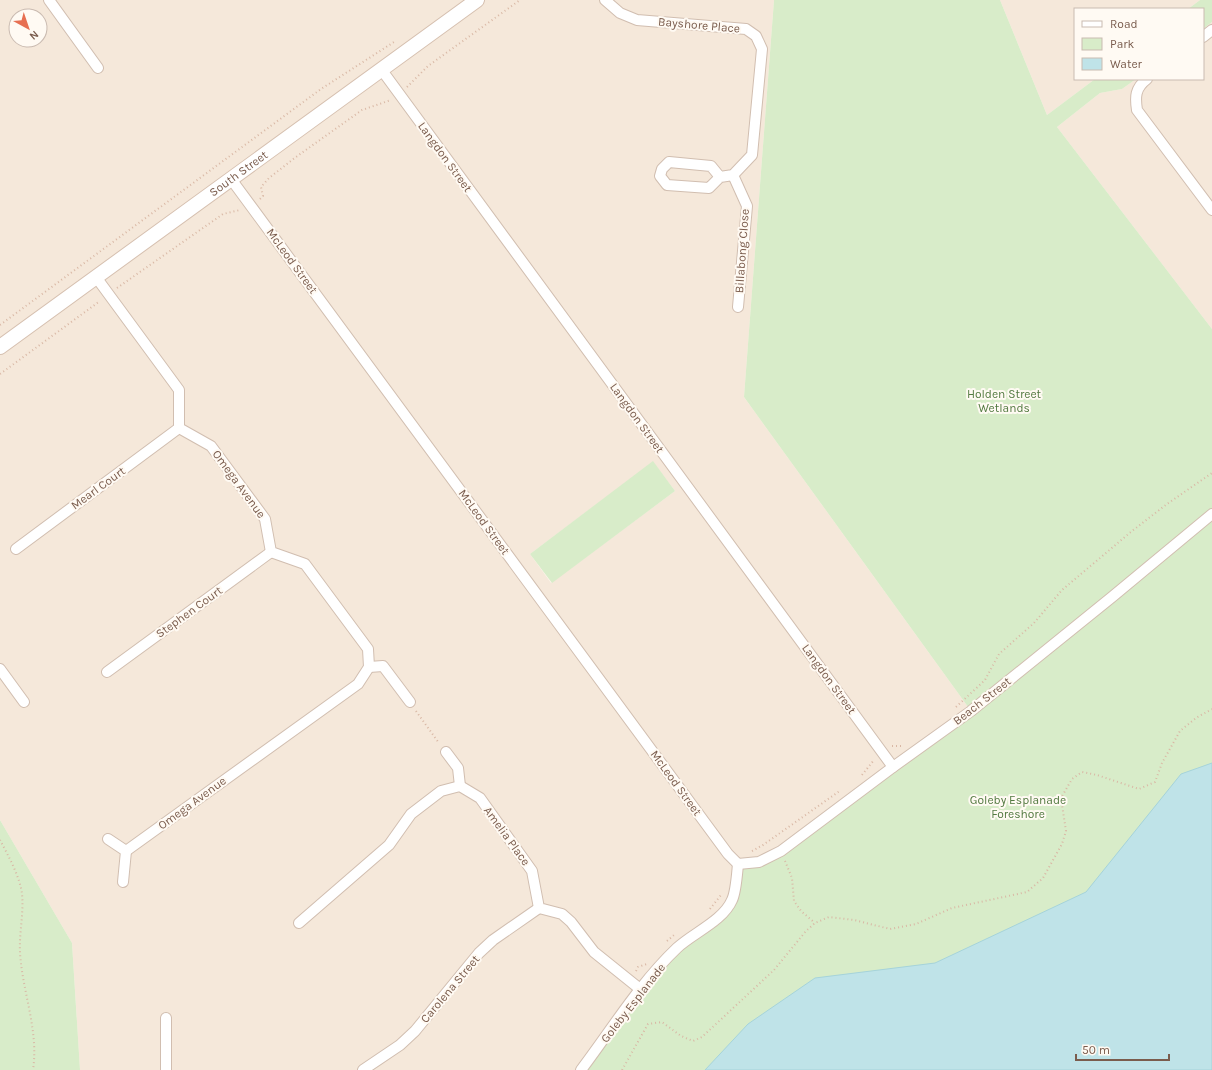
<svg xmlns="http://www.w3.org/2000/svg" width="1212" height="1070" font-family="Karla,sans-serif">
  <style>
    .residential { fill: #f5e8da; fill-rule: evenodd }
    .green { fill: #d8ecc9 }
    .water { fill: #bfe3e8; stroke: #a5d3da }
    .lines { fill: none; stroke-linecap: round; stroke-linejoin: round }
    .street-casing { stroke: #d1beb0; stroke-width: 12 }
    .secondary-casing { stroke: #d6c0b0; stroke-width: 16 }
    .path { stroke: #d9b8a5; stroke-width: 2; stroke-dasharray: 1 3; stroke-linecap: butt }
    .street { stroke: #fff; stroke-width: 10 }
    .secondary { stroke: #fff; stroke-width: 14 }
    .labels { text-anchor: middle; stroke-width: 4; stroke-linejoin: round; paint-order: stroke }
    .street-label { font-size: 12px; fill: #7a5c4d; stroke: #fffaf3 }
    .park-label { font-size: 12px; fill: #537a41; stroke: #fffaf3 }
  </style>
  <rect width="100%" height="100%" fill="#fdf6ec"/>
  <g class="residential">
    <path d="M 0,0 L 774,0 L 744,397 L 971,711 L 733,900 L 581,1070 L 80,1070 L 72,943 L 0,820 ZM 16,16 L 40,16 L 40,40 L 16,40 ZM 653,462 L 675,491 L 551,583 L 530,554 Z"/>
    <path d="M 1000,0 L 1200,0 L 1188,9 L 1075,9 L 1075,79 L 1095,79 L 1047,115 Z"/>
    <path d="M 1212,22 L 1212,329 L 1057,127 L 1100,93 L 1122,89 L 1136,79 L 1203,79 L 1203,29 Z"/>
  </g>
  <g class="green">
    <path d="M 774,0 L 1000,0 L 1047,115 L 1095,79 L 1136,79 L 1122,89 L 1100,93 L 1057,127 L 1212,329 L 1212,1070 L 581,1070 L 640,989 L 733,900 L 738,864 L 759,862 L 971,711 L 744,397 Z"/>
    <path d="M 1200,0 L 1212,0 L 1212,22 L 1203,29 L 1203,9 L 1188,9 Z"/>
    <path d="M 653,461 L 675,491 L 552,583 L 530,554 Z"/>
    <path d="M 0,820 L 72,943 L 80,1070 L 0,1070 Z"/>
  </g>
  <path class="water" d="M 1212,763 L 1212,1070 L 705,1070 L 748,1024 L 815,978 L 935,963 L 1086,892 L 1181,774 Z"/>
  <g class="lines">
    <g class="street-casing">
      <g id="street">
        <path d="M 49,0 L 98,68"/>
        <path d="M 605,0 L 620,13 L 637,20 L 746,29 L 756,36 L 762,49 L 752,155 L 733,175 L 720,177 L 709,188 L 667,185 L 660,176 L 662,169 L 669,162 L 711,166 L 720,177"/>
        <path d="M 1203,37 L 1212,30"/>
        <path d="M 381,69 L 893,767"/>
        <path d="M 1147,79 C 1135,88 1135,97 1137,110 L 1212,210"/>
        <path d="M 733,175 L 747,206 L 738,307"/>
        <path d="M 231,179 L 728,854 L 738,864"/>
        <path d="M 96,277 L 179,390 L 179,428 L 211,446 L 265,519 L 271,552 L 305,564 L 368,649 L 369,667 L 358,684 L 126,851"/>
        <path d="M 16,549 L 179,428"/>
        <path d="M 369,667 L 383,666 L 410,702"/>
        <path d="M 0,669 L 24,702"/>
        <path d="M 107,672 L 271,552"/>
        <path d="M 446,752 L 458,768 L 460,786"/>
        <path d="M 108,839 L 126,851 L 123,882"/>
        <path d="M 738,864 L 759,862 L 781,851 L 893,767 L 971,711 L 1112,597 L 1212,514"/>
        <path d="M 299,923 L 389,845 L 411,814 L 441,791 L 460,786 L 480,798 L 532,871 L 539,908 L 562,914 L 571,922 L 594,952 L 640,989"/>
        <path d="M 166,1070 L 166,1018"/>
        <path d="M 363,1070 L 400,1045 L 415,1031 L 479,953 L 493,940 L 539,908"/>
        <path d="M 581,1070 C 612,1029 640,983 677,948 C 693,933 723,921 732,900 C 736,892 737,874 738,864"/>
      </g>
    </g>
    <g class="secondary-casing">
      <g id="secondary">
        <path id="s1" d="M 0,347 L 477,0"/>
      </g>
    </g>
    <g class="path">
      <path d="M 407,87 L 428,66 L 520,0"/>
      <path d="M 260,199 L 263,196 L 261,187 L 269,178 L 296,157 L 362,110 L 391,100"/>
      <path d="M 117,288 L 223,214 L 240,210"/>
      <path d="M 0,325 L 321,89 L 394,42"/>
      <path d="M 0,374 L 100,301"/>
      <path d="M 956,707 L 985,680 L 999,654 L 1034,623 L 1062,590 L 1132,531 L 1167,504 L 1212,473"/>
      <path d="M 416,711 L 439,743"/>
      <path d="M 892,746 L 903,746"/>
      <path d="M 862,775 L 874,760"/>
      <path d="M 0,840 C 8,855 20,877 22,894 C 24,913 19,933 20,952 C 22,991 39,1030 33,1070"/>
      <path d="M 752,851 L 763,845 L 841,790"/>
      <path d="M 785,861 L 792,878 L 794,901 L 801,911 L 815,923"/>
      <path d="M 710,909 L 721,895"/>
      <path d="M 667,941 L 674,935"/>
      <path d="M 636,971 L 638,967 L 647,964"/>
      <path d="M 622,1070 L 648,1024 L 662,1022 L 681,1036 L 693,1041 L 702,1037 L 774,970 L 806,931 L 815,923 L 829,917 L 854,920 L 890,929 L 916,924 L 952,908 L 1027,892 L 1043,878 L 1062,844 L 1066,831 L 1061,798 L 1072,779 L 1082,772 L 1097,775 L 1139,789 L 1155,782 L 1162,763 L 1180,731 L 1196,718 L 1212,709"/>
    </g>
    <use href="#street" class="street"/>
    <use href="#secondary" class="secondary"/>
  </g>
  <g class="labels">
    <g class="street-label">
      <text transform="translate(699 25) rotate(5)" y="4">Bayshore Place</text>
      <text transform="translate(445 157) rotate(54)" y="4">Langdon Street</text>
      <text dy="4" stroke="none"><textPath href="#s1" startOffset="295">South Street</textPath></text>
      <text transform="translate(742 251) rotate(-86)" y="4">Billabong Close</text>
      <text transform="translate(292 261) rotate(54)" y="4">McLeod Street</text>
      <text transform="translate(637 418) rotate(54)" y="4">Langdon Street</text>
      <text transform="translate(239 484) rotate(54)" y="4">Omega Avenue</text>
      <text transform="translate(98 488) rotate(-36)" y="4">Mearl Court</text>
      <text transform="translate(484 522) rotate(54)" y="4">McLeod Street</text>
      <text transform="translate(189 612) rotate(-36)" y="4">Stephen Court</text>
      <text transform="translate(829 679) rotate(54)" y="4">Langdon Street</text>
      <text transform="translate(982 701) rotate(-38)" y="4">Beach Street</text>
      <text transform="translate(676 783) rotate(54)" y="4">McLeod Street</text>
      <text transform="translate(192 803) rotate(-36)" y="4">Omega Avenue</text>
      <text transform="translate(507 836) rotate(54)" y="4">Amelia Place</text>
      <text transform="translate(450 989) rotate(-50)" y="4">Carolena Street</text>
      <text transform="translate(633 1003) rotate(-52)" y="4">Goleby Esplanade</text>
    </g>
    <g class="park-label">
      <text x="1004" y="398">Holden Street<tspan x="1004" dy="14">Wetlands</tspan></text>
      <text x="1018" y="804">Goleby Esplanade<tspan x="1018" dy="14">Foreshore</tspan></text>
    </g>
  </g>
  <rect x="1074" y="8" width="130" height="72" fill="#fffaf3" stroke="#cabbb1"/>
  <rect x="1082" y="21" width="20" height="6" fill="#ffffff" stroke="#cabbb1"/>
  <text x="1110" y="28" font-size="12" fill="#7a5c4d">Road</text>
  <rect x="1082" y="38" width="20" height="12" fill="#d8ecc9" stroke="#cabbb1"/>
  <text x="1110" y="48" font-size="12" fill="#7a5c4d">Park</text>
  <rect x="1082" y="58" width="20" height="12" fill="#bfe3e8" stroke="#cabbb1"/>
  <text x="1110" y="68" font-size="12" fill="#7a5c4d">Water</text>
  <g transform="translate(28 28) rotate(140)"><circle r="19" fill="#fffaf3" stroke="#cabbb1"/>
  <path d="M0-3L7 15L0 10L-7 15Z" fill="#e76f51"/>
  <text y="-6" font-size="11" font-weight="bold" text-anchor="middle" fill="#7a5c4d">N</text>
  </g>
  <path d="M1076 1054v6h93v-6" fill="none" stroke="#7a5c4d" stroke-width="2"/>
  <text x="1082" y="1054" font-size="12" fill="#7a5c4d" stroke="#fffaf3" stroke-width="3" paint-order="stroke">50 m</text>
</svg>
